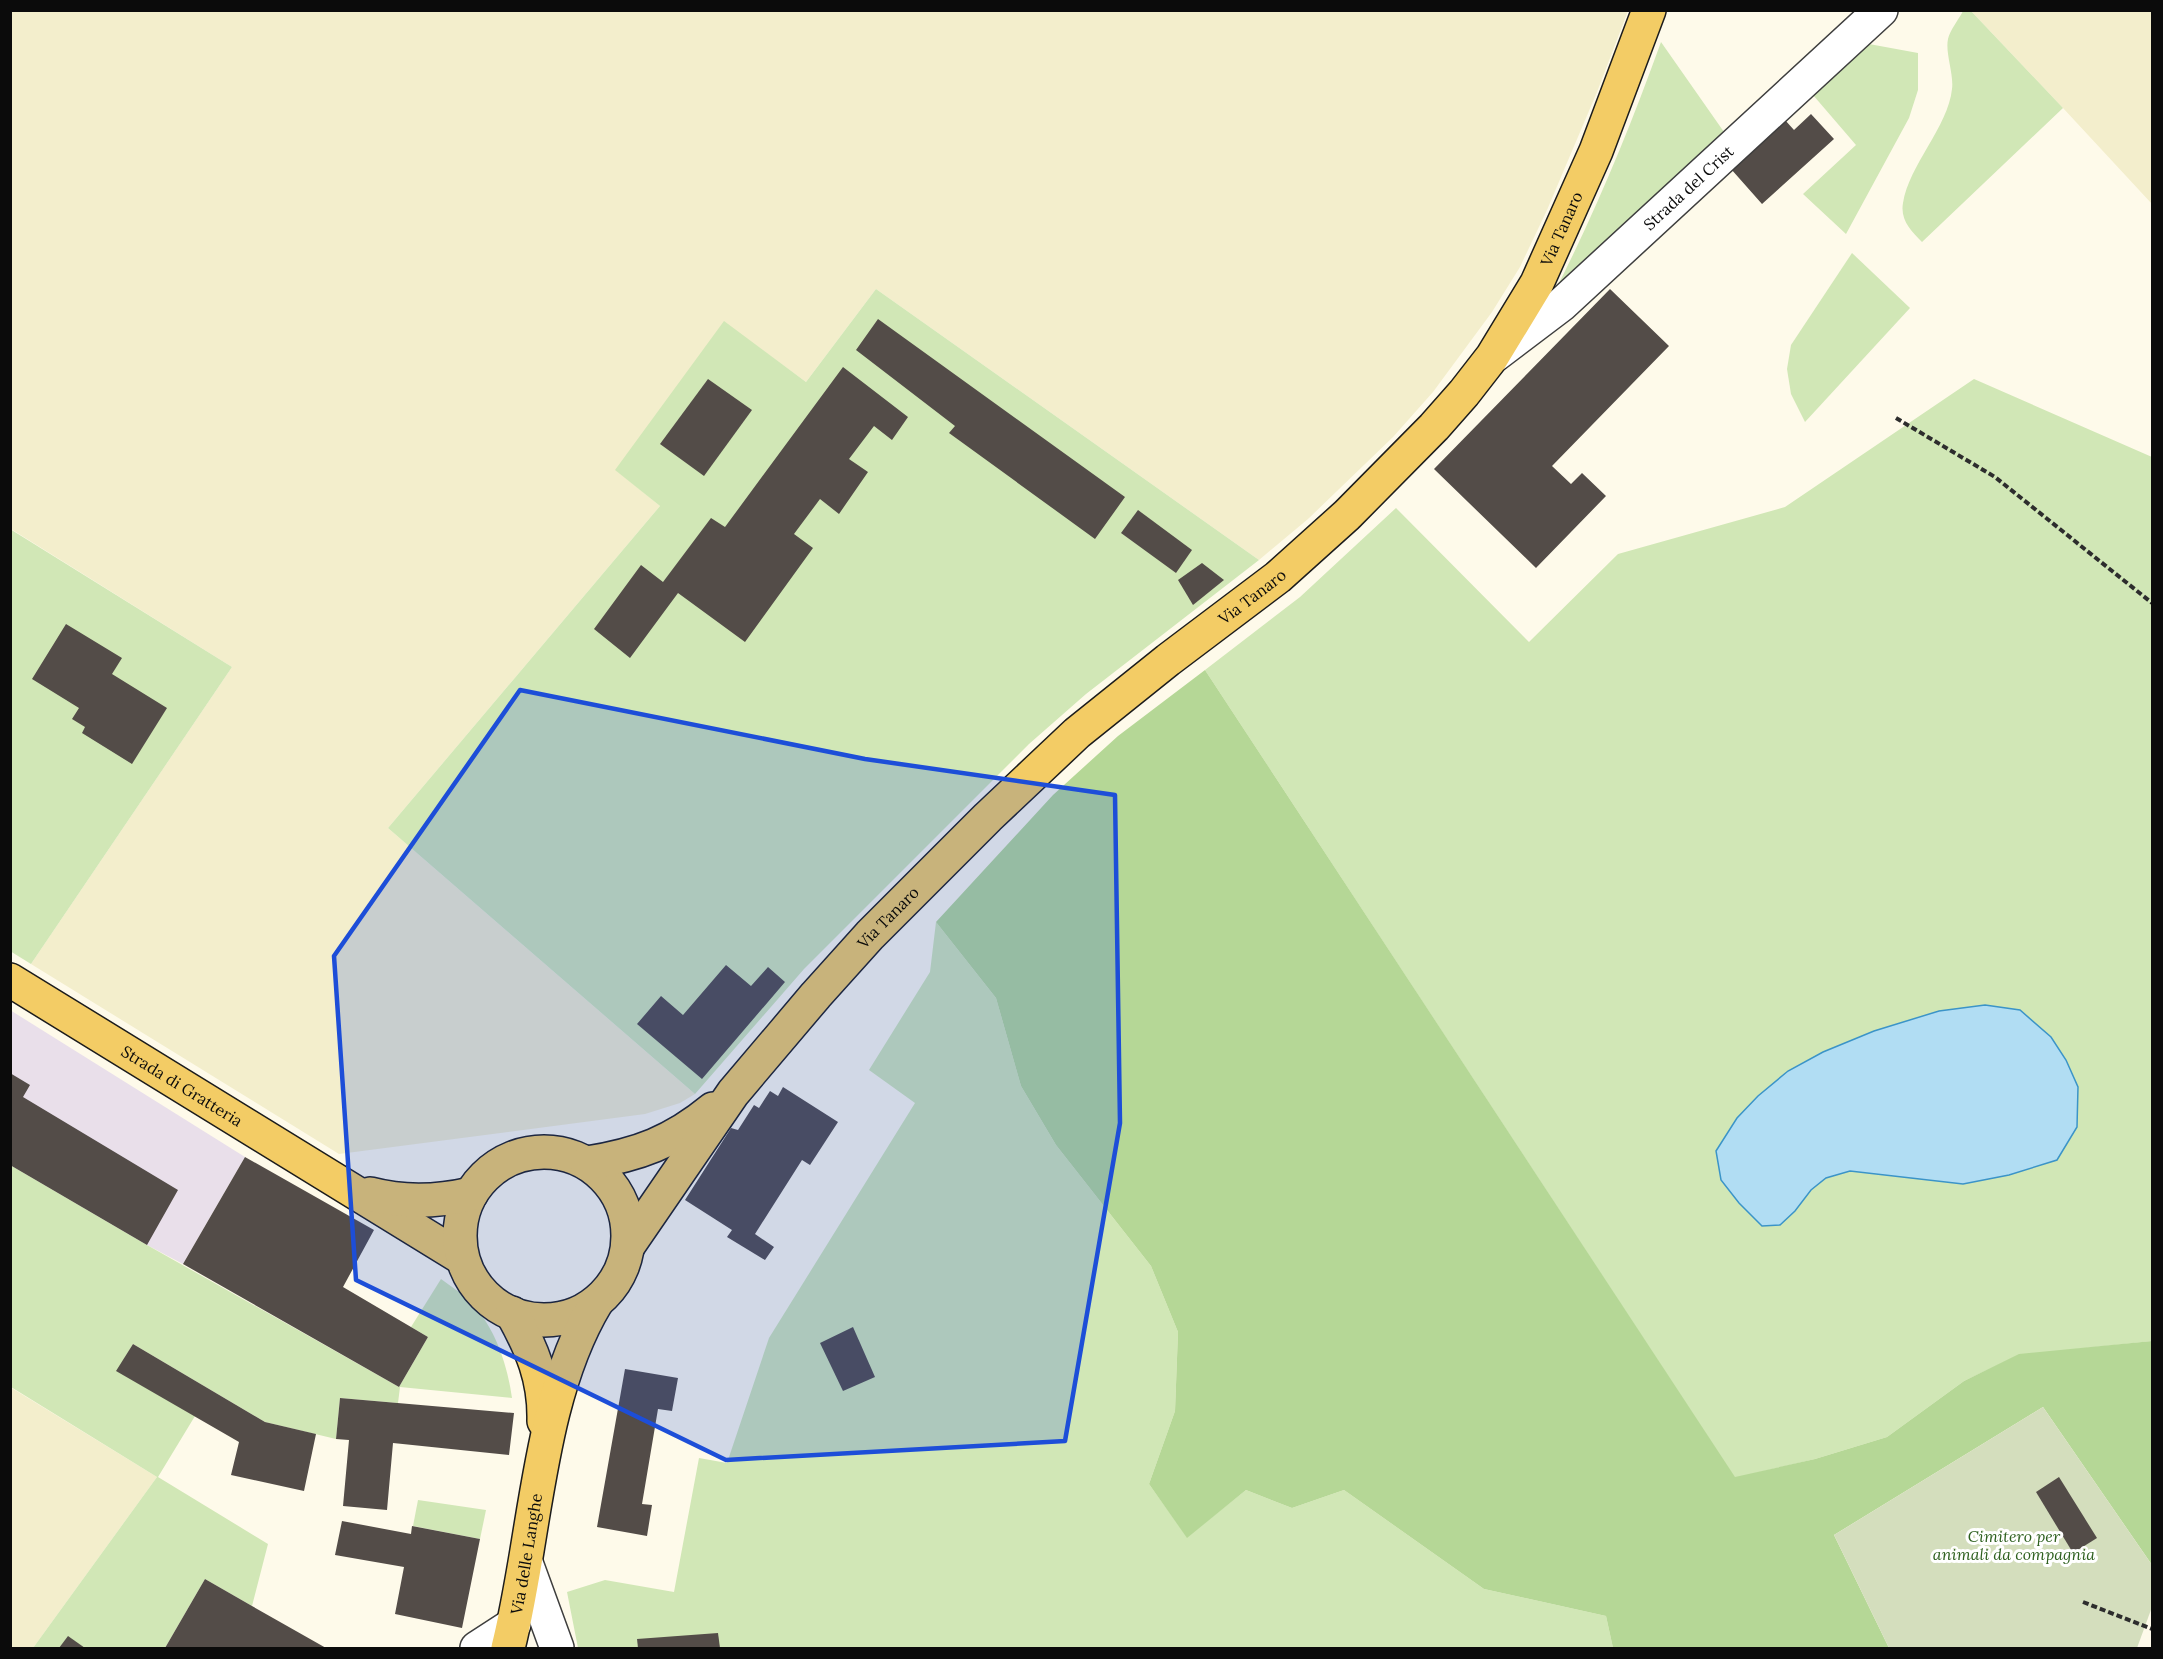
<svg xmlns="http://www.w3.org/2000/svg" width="2163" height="1659" font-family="Lora,serif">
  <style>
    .industrial { fill: #e9dfea }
    .farmland { fill: #f3eecc }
    .green { fill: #d1e7b6 }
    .forest { fill: #b5d796 }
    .cemetery { fill: #d4debd }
    .water { fill: #b1ddf3; stroke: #3b94c8; stroke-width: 1.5 }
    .building { fill: #534c48 }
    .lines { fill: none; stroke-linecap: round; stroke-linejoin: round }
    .minor-casing { stroke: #3e3e3e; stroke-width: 36 }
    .major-casing { stroke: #1c1c1c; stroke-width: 36 }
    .path { stroke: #2d2d2d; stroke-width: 4; stroke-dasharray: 6 3; stroke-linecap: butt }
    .minor { stroke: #fff; stroke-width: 33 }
    .major { stroke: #f3cc65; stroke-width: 33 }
    .marked { fill: #1d4ed8; fill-opacity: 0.2; stroke: #1d4ed8; stroke-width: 4.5; stroke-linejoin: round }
    .labels { text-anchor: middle; stroke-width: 6; stroke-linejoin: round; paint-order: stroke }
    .street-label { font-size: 16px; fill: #0b0b0b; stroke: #fff }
    .park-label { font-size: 16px; font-style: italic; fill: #2e601f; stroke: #fff }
  </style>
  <rect width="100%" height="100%" fill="#fefaea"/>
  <path class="industrial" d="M 10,1010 L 245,1157 L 183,1264 L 147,1245 L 11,1165 Z"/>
  <g class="farmland">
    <path d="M 10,11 L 1628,11 L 1597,92 L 1547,210 L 1520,267 L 1492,312 L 1433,392 L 1393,437 L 1308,519 L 1259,560 L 876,289 L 806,382 L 724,322 L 616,470 L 660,506 L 388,828 L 695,1094 L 680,1103 L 645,1114 L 339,1154 L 31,964 L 232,667 L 11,529 Z"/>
    <path d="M 1971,11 L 2152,11 L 2152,204 L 2063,108 Z"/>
    <path d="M 10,1387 L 157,1477 L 33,1648 L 11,1648 Z"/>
  </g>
  <g class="green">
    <path d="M 1963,11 L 1971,11 L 2063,108 L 1922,242 C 1911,231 1900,220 1903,203 C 1909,165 1948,127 1952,89 C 1954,74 1945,53 1948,39 C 1950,30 1959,19 1963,11 Z"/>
    <path d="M 1661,42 L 1724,132 L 1554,293 C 1596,211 1630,128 1661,42 Z"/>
    <path d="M 1869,44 L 1918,53 L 1918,90 L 1909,118 L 1846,234 L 1803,194 L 1856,145 L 1813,95 Z"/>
    <path d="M 1852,253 L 1910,308 L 1805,422 L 1791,394 L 1787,369 L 1791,345 Z"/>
    <path d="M 876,289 L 1259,560 L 1086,694 L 1029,744 L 804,969 L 695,1094 L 388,828 L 660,506 L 615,470 L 724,321 L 806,382 Z"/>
    <path d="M 1974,379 L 2152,457 L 2152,1341 L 2019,1355 L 1964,1381 L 1887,1437 L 1815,1459 L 1735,1478 L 1205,670 L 1300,597 L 1396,508 L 1529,642 L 1618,554 L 1785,507 Z"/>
    <path d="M 10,529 L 232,667 L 31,964 L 10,951 Z"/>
    <path d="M 936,922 L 996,998 L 1021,1086 L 1056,1145 L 1151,1266 L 1178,1332 L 1175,1411 L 1149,1484 L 1187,1537 L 1246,1490 L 1292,1508 L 1344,1490 L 1484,1589 L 1606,1616 L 1613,1648 L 578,1648 L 567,1592 L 605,1580 L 674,1592 L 699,1458 L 727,1463 L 769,1338 L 915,1103 L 869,1070 L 930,972 Z"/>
    <path d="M 10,1165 L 147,1245 L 399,1387 L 428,1337 L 411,1327 L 441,1279 C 450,1286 460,1292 468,1299 C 494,1325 507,1362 512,1398 L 400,1387 L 398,1403 L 340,1398 L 336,1439 L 265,1422 L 133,1344 L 117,1371 L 195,1416 L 158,1477 L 268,1544 L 252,1606 L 205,1579 L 165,1648 L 33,1648 L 157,1477 L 11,1387 Z"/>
    <path d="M 418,1500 L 486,1510 L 480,1539 L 413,1526 Z"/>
  </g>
  <path class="forest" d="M 1205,670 L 1735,1477 L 1815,1459 L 1887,1437 L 1964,1381 L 2019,1354 L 2152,1341 L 2152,1565 L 2043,1407 L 1834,1535 L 1889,1648 L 1613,1648 L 1606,1616 L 1484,1589 L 1344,1490 L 1292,1508 L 1246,1490 L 1187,1538 L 1149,1484 L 1175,1411 L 1178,1332 L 1151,1266 L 1056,1145 L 1021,1086 L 996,998 L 936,922 L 1053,795 L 1118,736 Z"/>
  <path class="cemetery" d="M 2043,1407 L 2152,1565 L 2152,1607 L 2137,1648 L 1889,1648 L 1834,1535 Z"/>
  <path class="water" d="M 1985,1005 L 2020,1010 L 2051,1037 L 2066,1060 L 2078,1087 L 2077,1127 L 2057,1160 L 2009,1175 L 1963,1184 L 1850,1171 L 1826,1178 L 1811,1190 L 1795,1211 L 1780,1225 L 1762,1226 L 1739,1203 L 1721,1180 L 1716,1151 L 1737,1118 L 1758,1096 L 1788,1071 L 1823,1052 L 1874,1031 L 1939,1011 Z"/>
  <g class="building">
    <path d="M 1811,114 L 1834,139 L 1762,204 L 1731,169 L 1785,120 L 1794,130 Z"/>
    <path d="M 1610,289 L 1669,346 L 1552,466 L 1571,484 L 1582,473 L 1606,496 L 1536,568 L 1434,469 Z"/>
    <path d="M 878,319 L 1125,497 L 1095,539 L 949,433 L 955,426 L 856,350 Z"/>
    <path d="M 843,367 L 908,417 L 892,440 L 874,426 L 849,459 L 868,472 L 839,514 L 820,499 L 794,534 L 813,548 L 745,642 L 678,593 L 630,658 L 594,629 L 641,565 L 663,582 L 711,518 L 725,527 Z"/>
    <path d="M 708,379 L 752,410 L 704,476 L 660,444 Z"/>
    <path d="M 1138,510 L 1192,550 L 1176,573 L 1121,533 Z"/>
    <path d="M 1202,563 L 1224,580 L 1193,605 L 1178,580 Z"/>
    <path d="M 66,624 L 122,658 L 112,674 L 167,708 L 132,764 L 82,733 L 85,727 L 72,719 L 79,708 L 32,679 Z"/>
    <path d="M 726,965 L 751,986 L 768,967 L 785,982 L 702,1079 L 637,1024 L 661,996 L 683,1015 Z"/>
    <path d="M 10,1073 L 30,1085 L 23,1097 L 178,1190 L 147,1245 L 10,1165 Z"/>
    <path d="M 783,1087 L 838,1122 L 810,1165 L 802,1160 L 755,1234 L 774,1247 L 765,1260 L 727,1237 L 732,1230 L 685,1200 L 731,1128 L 738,1130 L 754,1105 L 759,1108 L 770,1091 L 778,1096 Z"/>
    <path d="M 245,1157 L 374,1230 L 343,1287 L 428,1337 L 399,1387 L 183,1264 Z"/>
    <path d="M 853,1327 L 875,1377 L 843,1391 L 820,1343 Z"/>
    <path d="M 133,1344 L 265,1422 L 316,1434 L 304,1491 L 231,1475 L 239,1442 L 116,1371 Z"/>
    <path d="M 625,1369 L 678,1378 L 672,1411 L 658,1409 L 642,1504 L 652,1505 L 647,1536 L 597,1527 Z"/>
    <path d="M 340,1398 L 514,1413 L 509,1455 L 393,1443 L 387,1510 L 343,1506 L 349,1440 L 336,1439 Z"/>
    <path d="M 2059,1477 L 2097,1538 L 2073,1553 L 2036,1492 Z"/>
    <path d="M 342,1521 L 411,1534 L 412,1526 L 480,1539 L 462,1628 L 395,1614 L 404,1567 L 335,1555 Z"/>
    <path d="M 205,1579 L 252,1606 L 326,1648 L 165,1648 Z"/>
    <path d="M 718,1633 L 720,1648 L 638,1648 L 637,1639 Z"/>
    <path d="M 68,1636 L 85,1648 L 59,1648 Z"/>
  </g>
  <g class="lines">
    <g class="minor-casing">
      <g id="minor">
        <path id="s1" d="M 1495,355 L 1561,305 L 1881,10"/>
        <path d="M 526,1563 L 557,1648"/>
        <path d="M 477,1648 L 514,1624"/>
      </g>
    </g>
    <g class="major-casing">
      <g id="major">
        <path id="s2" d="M 10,980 L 462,1258"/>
        <circle cx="544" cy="1236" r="84"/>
        <path d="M 587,1163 C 638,1155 673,1142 713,1109"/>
        <path d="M 370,1194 C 404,1203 436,1202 471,1194"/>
        <path id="s3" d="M 628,1246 L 733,1093 L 816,995 L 870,935 L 988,817 L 1077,733 L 1168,660 L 1278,577 L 1347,515 L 1434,427 L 1464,393 L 1492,357 L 1537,283 L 1596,151 L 1649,10"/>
        <path d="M 512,1313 C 532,1349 545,1379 544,1421"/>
        <path id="s4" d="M 508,1648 C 536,1538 537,1401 596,1303"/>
      </g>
    </g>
    <g class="path">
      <path d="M 1896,418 L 1995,477 L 2152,603"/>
      <path d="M 2083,1602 L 2152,1629"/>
    </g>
    <use href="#minor" class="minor"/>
    <use href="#major" class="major"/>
  </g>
  <path class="marked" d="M 520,690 L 865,759 L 1115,795 L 1120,1123 L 1065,1441 L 726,1460 L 356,1280 L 334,956 Z"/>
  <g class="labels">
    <g class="street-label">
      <text dy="6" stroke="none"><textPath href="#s1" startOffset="256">Strada del Crist</textPath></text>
      <text dy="6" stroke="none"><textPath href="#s3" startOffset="1392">Via Tanaro</textPath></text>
      <text dy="6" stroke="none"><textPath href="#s3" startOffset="906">Via Tanaro</textPath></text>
      <text dy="6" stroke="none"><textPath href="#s3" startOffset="420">Via Tanaro</textPath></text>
      <text dy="6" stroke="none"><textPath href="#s2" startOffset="202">Strada di Gratteria</textPath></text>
      <text dy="6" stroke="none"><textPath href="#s4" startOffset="96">Via delle Langhe</textPath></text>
    </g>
    <g class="park-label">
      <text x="2014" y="1542">Cimitero per<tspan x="2014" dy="18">animali da compagnia</tspan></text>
    </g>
  </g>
  <rect width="2163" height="1659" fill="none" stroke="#0b0b0b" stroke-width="24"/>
</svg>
